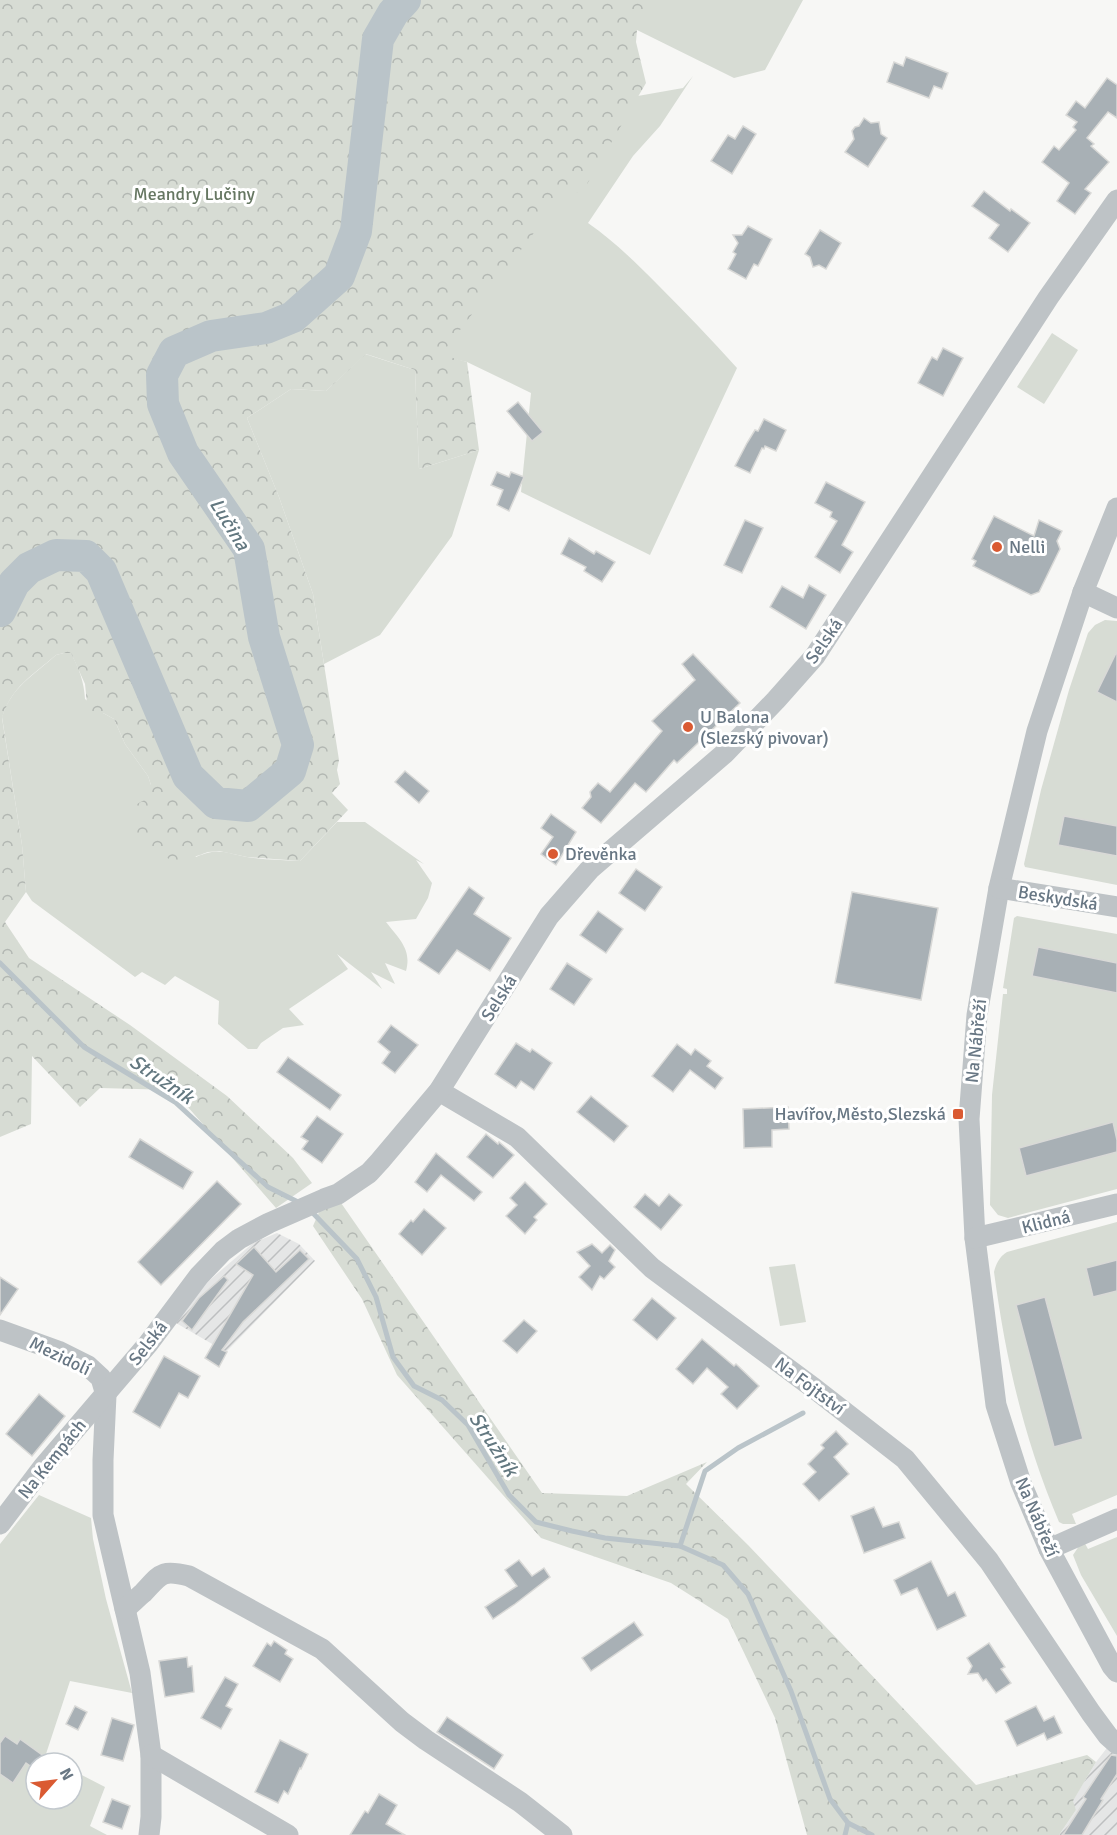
<svg xmlns="http://www.w3.org/2000/svg" width="1117" height="1835" font-family="Signika,sans-serif">
  <style>
    .industrial { fill: url(#industrial-furrows) }
    .green { fill: #d7dcd4 }
    .forest { fill: url(#forest-crowns) }
    .lines { fill: none; stroke-linecap: round; stroke-linejoin: round }
    .stream { stroke: #bac4c9; stroke-width: 5 }
    .river { stroke: #bac4c9; stroke-width: 32 }
    .building { fill: #a8b0b5; stroke: #d9d9d7; stroke-width: 1.5 }
    .minor { stroke: #bec3c6; stroke-width: 21 }
    .poi-dot { fill: #da5a32; stroke: #fff; stroke-width: 2 }
    .labels { text-anchor: middle; stroke-width: 6; stroke-linejoin: round; paint-order: stroke }
    .park-label { font-size: 18px; fill: #667762; stroke: #fff }
    .poi-label { font-size: 18px; fill: #687784; stroke: #fff; text-anchor: start }
    .street-label { font-size: 18px; fill: #687784; stroke: #fff }
    .water-label { font-size: 20px; font-style: italic; fill: #637880; stroke: #fff }
  </style>
  <defs>
    <pattern id="industrial-furrows" width="10" height="10" patternUnits="userSpaceOnUse" patternTransform="scale(1.5)"><rect width="10" height="10" fill="#e5e6e6"/><path d="M-1 1l2-2M0 10L10 0M9 11l2-2" fill="none" stroke="#bdbfc0"/></pattern>
    <pattern id="forest-crowns" width="20" height="18" patternUnits="userSpaceOnUse" patternTransform="scale(1.5)"><rect width="20" height="18" fill="#d7dcd4"/><path d="M2 6a3 3 0 1 1 6 0M12 15a3 3 0 1 1 6 0" fill="none" stroke="#b2b7b2"/></pattern>
  </defs>
  <rect width="100%" height="100%" fill="#f7f7f5"/>
  <g class="industrial">
    <path d="M 277,1233 L 299,1244 L 315,1261 L 226,1352 L 176,1323 L 204,1285 L 253,1243 Z"/>
    <path d="M 1110,1744 L 1117,1750 L 1117,1835 L 1059,1835 L 1076,1810 L 1072,1802 L 1096,1762 Z"/>
  </g>
  <g class="green">
    <path d="M 493,0 L 803,0 L 765,70 L 734,78 L 637,30 L 604,32 L 615,100 L 683,88 L 693,76 L 660,126 L 633,156 L 588,223 C 614,241 635,262 657,284 C 684,311 711,339 737,368 L 650,555 L 521,492 L 531,393 L 467,362 L 437,355 L 390,320 Z"/>
    <path d="M 1052,333 L 1078,350 L 1044,404 L 1017,387 Z"/>
    <path d="M 365,354 L 415,370 L 419,469 L 479,450 L 452,536 L 380,635 L 324,664 L 313,594 L 279,497 L 247,418 L 291,389 L 326,391 Z"/>
    <path d="M 1105,620 L 1117,621 L 1117,885 L 1025,867 L 1024,864 L 1041,790 L 1069,690 L 1088,633 L 1095,625 Z"/>
    <path d="M 64,653 L 71,653 C 79,669 84,681 85,699 L 103,713 L 114,719 L 125,744 L 148,776 L 151,785 L 196,857 C 219,847 224,853 247,857 C 264,860 282,860 300,861 L 337,822 L 365,822 L 424,864 L 416,860 L 432,883 L 428,898 L 416,919 L 386,922 C 399,939 412,949 406,971 L 385,963 L 395,984 L 371,972 L 382,989 L 337,954 L 348,969 L 289,1009 L 304,1025 L 283,1028 L 261,1043 L 257,1049 L 248,1049 L 218,1024 L 219,1001 L 175,976 L 165,985 L 142,972 L 135,977 L 32,901 L 26,892 L 22,845 L 2,717 C 12,686 33,676 56,655 Z"/>
    <path d="M 1017,916 L 1117,934 L 1117,1189 L 1008,1218 L 998,1215 L 990,1205 L 992,1095 L 1003,994 L 1007,994 L 1007,989 L 1003,988 L 1014,918 Z"/>
    <path d="M 1117,1222 L 1117,1495 L 1072,1514 L 1076,1524 L 1063,1524 L 1059,1522 C 1024,1439 1006,1361 994,1272 C 996,1264 999,1257 1007,1252 Z"/>
    <path d="M 795,1264 L 806,1322 L 780,1326 L 769,1267 Z"/>
    <path d="M 39,1495 L 91,1518 L 93,1539 L 106,1599 L 132,1693 L 70,1681 L 45,1757 L 58,1763 L 36,1763 L 36,1799 L 72,1799 L 72,1770 L 105,1787 L 90,1826 L 107,1835 L 0,1835 L 0,1544 Z"/>
    <path d="M 1117,1537 L 1117,1636 L 1081,1575 L 1073,1555 L 1083,1540 L 1088,1549 Z"/>
  </g>
  <g class="forest">
    <path d="M 0,0 L 648,0 L 637,30 L 636,42 L 646,83 L 583,191 L 562,196 L 441,355 L 436,353 L 467,362 L 479,450 L 419,469 L 415,370 L 366,354 L 326,391 L 291,389 L 247,418 L 279,497 L 313,594 L 339,760 L 337,770 L 340,784 L 332,793 L 348,810 L 300,861 L 247,857 L 219,851 L 208,852 L 177,863 C 161,855 132,840 133,819 C 134,814 136,808 137,804 L 150,797 L 151,785 L 148,776 L 125,744 L 114,719 L 103,713 L 97,717 L 88,713 L 85,684 L 71,653 L 64,653 L 56,655 C 32,676 12,686 2,718 L 22,845 L 26,892 L 5,922 L 29,958 L 130,1025 L 227,1096 L 293,1158 L 312,1183 L 276,1208 L 173,1090 L 100,1088 L 80,1107 L 32,1056 L 31,1124 L 0,1137 Z"/>
    <path d="M 330,1187 L 542,1493 L 627,1496 L 707,1462 L 686,1484 L 748,1545 L 976,1785 L 1087,1755 L 1096,1762 L 1073,1801 L 1076,1810 L 1059,1835 L 807,1835 L 775,1718 L 728,1619 L 671,1583 L 541,1538 L 397,1375 L 362,1299 L 313,1226 Z"/>
  </g>
  <g class="lines">
    <g class="stream">
      <path d="M 0,963 L 84,1047 L 175,1102 L 268,1187 L 300,1203"/>
      <path d="M 310,1210 L 357,1259 L 376,1297 L 393,1357 L 414,1386 L 442,1400 L 468,1425 L 509,1495 L 536,1522 L 572,1531 L 605,1538 L 680,1546 L 723,1565 L 748,1594 L 791,1691 L 830,1799 L 848,1823 L 872,1835"/>
      <path d="M 680,1546 L 705,1471 L 738,1448 L 803,1413"/>
      <path d="M 845,1835 L 848,1823"/>
    </g>
    <path class="river" d="M 0,611 L 14,583 L 29,568 L 56,555 L 86,556 L 101,571 L 188,776 L 216,803 L 248,806 L 290,771 L 298,745 L 264,637 L 249,549 L 183,453 L 163,404 L 162,375 L 174,352 L 211,336 L 266,328 L 293,317 L 339,276 L 356,231 L 378,39 L 393,13 L 405,0"/>
  </g>
  <g class="building">
    <path d="M 906,57 L 948,73 L 942,89 L 934,86 L 929,98 L 887,82 L 894,62 L 903,66 Z"/>
    <path d="M 1107,78 L 1117,85 L 1117,118 L 1108,112 L 1087,138 L 1094,144 L 1091,146 L 1109,162 L 1085,189 L 1091,193 L 1075,214 L 1057,201 L 1069,183 L 1042,162 L 1054,146 L 1059,150 L 1076,130 L 1073,127 L 1077,122 L 1066,115 L 1076,101 L 1085,108 Z"/>
    <path d="M 864,118 L 871,123 L 879,122 L 881,134 L 887,138 L 868,167 L 845,152 L 854,139 L 852,131 L 855,127 L 859,126 Z"/>
    <path d="M 743,126 L 756,134 L 732,174 L 711,161 L 728,135 L 735,139 Z"/>
    <path d="M 984,191 L 1010,211 L 1011,209 L 1030,223 L 1008,252 L 989,238 L 999,225 L 972,206 Z"/>
    <path d="M 748,226 L 772,239 L 758,266 L 754,264 L 746,279 L 728,269 L 736,254 L 733,252 L 738,243 L 733,235 L 742,235 Z"/>
    <path d="M 820,230 L 841,243 L 826,269 L 819,265 L 813,267 L 810,257 L 805,254 Z"/>
    <path d="M 943,348 L 963,358 L 943,396 L 918,383 L 932,357 L 937,360 Z"/>
    <path d="M 518,402 L 543,432 L 532,441 L 507,411 Z"/>
    <path d="M 764,419 L 786,430 L 776,451 L 765,446 L 764,449 L 762,448 L 750,473 L 735,466 L 747,443 L 755,430 L 758,431 Z"/>
    <path d="M 497,472 L 509,477 L 511,472 L 524,477 L 509,511 L 497,505 L 503,490 L 491,485 Z"/>
    <path d="M 826,482 L 865,502 L 842,545 L 853,552 L 840,573 L 815,557 L 837,521 L 830,517 L 832,512 L 815,503 Z"/>
    <path d="M 994,516 L 1034,536 L 1039,520 L 1062,531 L 1057,541 L 1060,549 L 1039,592 L 1031,595 L 973,566 L 976,561 L 972,559 Z"/>
    <path d="M 745,520 L 763,528 L 742,573 L 724,565 Z"/>
    <path d="M 569,538 L 594,554 L 596,551 L 615,562 L 602,582 L 584,571 L 586,567 L 561,554 Z"/>
    <path d="M 809,585 L 826,595 L 806,629 L 770,607 L 782,586 L 803,598 Z"/>
    <path d="M 1117,651 L 1117,702 L 1097,692 Z"/>
    <path d="M 693,654 L 740,703 L 677,763 L 674,760 L 646,792 L 635,783 L 601,823 L 582,808 L 591,797 L 590,792 L 598,783 L 610,792 L 662,731 L 652,721 L 695,680 L 682,664 Z"/>
    <path d="M 405,771 L 429,791 L 419,803 L 395,782 Z"/>
    <path d="M 551,814 L 576,832 L 556,865 L 541,854 L 553,837 L 541,828 Z"/>
    <path d="M 1064,816 L 1117,826 L 1117,856 L 1058,845 Z"/>
    <path d="M 636,869 L 662,887 L 645,911 L 619,893 Z"/>
    <path d="M 469,887 L 484,898 L 474,914 L 511,938 L 490,971 L 457,950 L 439,974 L 418,960 Z"/>
    <path d="M 852,892 L 938,908 L 921,1000 L 835,983 Z"/>
    <path d="M 598,911 L 623,929 L 606,953 L 580,935 Z"/>
    <path d="M 1038,947 L 1117,963 L 1117,993 L 1032,976 Z"/>
    <path d="M 567,963 L 592,979 L 574,1005 L 550,989 Z"/>
    <path d="M 391,1025 L 418,1045 L 395,1073 L 382,1063 L 390,1052 L 378,1042 Z"/>
    <path d="M 516,1043 L 530,1052 L 532,1049 L 552,1063 L 534,1090 L 521,1081 L 516,1088 L 495,1074 Z"/>
    <path d="M 677,1044 L 691,1055 L 695,1049 L 711,1061 L 707,1066 L 723,1078 L 715,1089 L 690,1070 L 673,1092 L 652,1076 Z"/>
    <path d="M 288,1057 L 341,1095 L 330,1110 L 277,1072 Z"/>
    <path d="M 591,1096 L 628,1126 L 614,1142 L 577,1112 Z"/>
    <path d="M 788,1107 L 789,1129 L 772,1130 L 772,1147 L 744,1148 L 743,1109 Z"/>
    <path d="M 317,1116 L 343,1134 L 322,1163 L 302,1149 L 308,1141 L 301,1137 Z"/>
    <path d="M 1113,1122 L 1117,1140 L 1117,1152 L 1026,1176 L 1019,1148 Z"/>
    <path d="M 486,1134 L 498,1144 L 499,1142 L 514,1155 L 493,1178 L 467,1157 Z"/>
    <path d="M 140,1139 L 193,1172 L 183,1189 L 129,1157 Z"/>
    <path d="M 436,1153 L 482,1192 L 474,1201 L 441,1175 L 427,1192 L 415,1182 Z"/>
    <path d="M 217,1181 L 241,1204 L 161,1285 L 138,1262 Z"/>
    <path d="M 525,1182 L 547,1204 L 534,1217 L 537,1220 L 525,1234 L 506,1216 L 517,1205 L 510,1198 Z"/>
    <path d="M 645,1194 L 659,1206 L 669,1194 L 682,1205 L 661,1230 L 634,1207 Z"/>
    <path d="M 424,1209 L 446,1228 L 422,1255 L 399,1234 L 411,1220 L 413,1222 Z"/>
    <path d="M 592,1244 L 602,1253 L 610,1245 L 615,1250 L 609,1261 L 615,1267 L 604,1279 L 600,1276 L 592,1290 L 579,1277 L 590,1266 L 577,1252 Z"/>
    <path d="M 254,1247 L 276,1272 L 300,1250 L 309,1259 L 243,1322 L 222,1350 L 227,1352 L 219,1367 L 205,1358 L 253,1275 L 236,1264 Z"/>
    <path d="M 1117,1260 L 1117,1291 L 1093,1297 L 1086,1268 Z"/>
    <path d="M 224,1276 L 228,1280 L 192,1330 L 182,1321 L 199,1298 Z"/>
    <path d="M 0,1277 L 18,1289 L 0,1315 Z"/>
    <path d="M 1045,1297 L 1083,1439 L 1054,1447 L 1016,1305 Z"/>
    <path d="M 652,1298 L 676,1318 L 657,1340 L 633,1320 Z"/>
    <path d="M 524,1320 L 537,1331 L 517,1353 L 503,1341 Z"/>
    <path d="M 702,1339 L 734,1366 L 736,1364 L 759,1386 L 737,1409 L 721,1394 L 728,1387 L 707,1368 L 693,1384 L 676,1369 Z"/>
    <path d="M 164,1356 L 200,1376 L 188,1398 L 179,1393 L 160,1428 L 133,1412 Z"/>
    <path d="M 39,1394 L 65,1416 L 32,1456 L 6,1434 Z"/>
    <path d="M 836,1431 L 848,1444 L 834,1457 L 849,1474 L 819,1501 L 803,1484 L 816,1472 L 808,1464 L 824,1448 L 821,1445 Z"/>
    <path d="M 874,1507 L 883,1527 L 899,1522 L 905,1538 L 864,1553 L 851,1516 Z"/>
    <path d="M 519,1560 L 532,1576 L 544,1568 L 550,1577 L 515,1604 L 493,1619 L 485,1607 L 517,1586 L 505,1570 Z"/>
    <path d="M 931,1561 L 948,1596 L 955,1592 L 966,1616 L 937,1630 L 917,1588 L 901,1595 L 894,1580 Z"/>
    <path d="M 634,1622 L 643,1635 L 591,1671 L 582,1658 Z"/>
    <path d="M 274,1641 L 287,1650 L 285,1654 L 293,1659 L 280,1682 L 253,1666 L 267,1643 L 271,1646 Z"/>
    <path d="M 989,1643 L 1005,1667 L 1001,1669 L 1011,1683 L 996,1693 L 986,1679 L 983,1681 L 978,1673 L 968,1674 L 972,1666 L 967,1658 Z"/>
    <path d="M 187,1657 L 188,1667 L 192,1666 L 194,1692 L 165,1697 L 159,1661 Z"/>
    <path d="M 225,1677 L 238,1684 L 226,1706 L 232,1709 L 221,1729 L 201,1718 Z"/>
    <path d="M 75,1706 L 87,1712 L 78,1730 L 66,1724 Z"/>
    <path d="M 1036,1706 L 1044,1721 L 1054,1716 L 1062,1733 L 1047,1740 L 1044,1733 L 1017,1746 L 1005,1721 Z"/>
    <path d="M 447,1717 L 503,1755 L 494,1769 L 437,1732 Z"/>
    <path d="M 112,1718 L 134,1725 L 123,1761 L 101,1755 Z"/>
    <path d="M 5,1736 L 17,1744 L 20,1739 L 45,1757 L 41,1763 L 36,1763 L 36,1770 L 26,1763 L 13,1783 L 0,1774 L 0,1743 Z"/>
    <path d="M 280,1740 L 308,1754 L 301,1769 L 300,1768 L 288,1794 L 284,1791 L 278,1803 L 255,1792 Z"/>
    <path d="M 1111,1755 L 1117,1756 L 1117,1774 L 1101,1799 L 1103,1800 L 1082,1835 L 1063,1835 L 1086,1799 L 1083,1797 Z"/>
    <path d="M 379,1794 L 397,1805 L 386,1824 L 405,1835 L 350,1835 L 365,1811 L 368,1813 Z"/>
    <path d="M 112,1799 L 130,1806 L 122,1829 L 103,1822 Z"/>
  </g>
  <g class="lines">
    <g class="minor">
      <path d="M 1117,508 L 1083,592 L 1037,731 L 999,888 L 977,1015 L 969,1119 L 975,1238 L 996,1405 L 1021,1483 L 1049,1549 L 1112,1666 L 1117,1672"/>
      <path d="M 1083,592 L 1117,608"/>
      <path d="M 999,888 L 1117,907"/>
      <path d="M 439,1091 L 517,1137 L 652,1268 L 815,1389 L 905,1459 L 989,1561 L 1091,1713 L 1108,1736 L 1117,1744"/>
      <path d="M 975,1238 L 1117,1204"/>
      <path d="M 0,1330 L 58,1351 L 88,1366 L 101,1378 L 106,1395 L 103,1460 L 103,1515 L 140,1673 L 151,1755 L 151,1817 L 149,1835"/>
      <path d="M 0,1524 L 43,1467 L 148,1344 L 199,1276 L 223,1251 L 239,1239 L 269,1223 L 324,1199 L 338,1194 L 369,1173 L 380,1161 L 439,1091 L 549,916 L 590,869 L 725,753 L 776,700 L 815,656 L 1048,298 L 1117,200"/>
      <path d="M 1049,1549 L 1117,1519"/>
      <path d="M 125,1609 C 131,1604 137,1598 143,1593 C 161,1574 161,1569 189,1576 L 322,1649 L 402,1722 L 426,1740 L 520,1802 L 562,1835"/>
      <path d="M 151,1755 L 288,1835"/>
    </g>
  </g>
  <g class="poi-dot">
    <circle cx="997" cy="547" r="6"/>
    <circle cx="688" cy="727" r="6"/>
    <circle cx="553" cy="854" r="6"/>
    <rect x="952" y="1108" width="12" height="12" rx="3"/>
  </g>
  <g class="labels">
    <g class="park-label">
      <text x="194" y="200">Meandry Lučiny</text>
    </g>
    <g class="poi-label">
      <text x="1009" y="553">Nelli</text>
      <text x="700" y="723">U Balona<tspan x="700" dy="21">(Slezský pivovar)</tspan></text>
      <text x="565" y="860">Dřevěnka</text>
      <text x="946" y="1120" text-anchor="end">Havířov,Město,Slezská</text>
    </g>
    <g class="street-label">
      <text transform="translate(824 641) rotate(-55)" y="6">Selská</text>
      <text transform="translate(1058 898) rotate(9)" y="6">Beskydská</text>
      <text transform="translate(499 998) rotate(-58)" y="6">Selská</text>
      <text transform="translate(976 1041) rotate(-84)" y="6">Na Nábřeží</text>
      <text transform="translate(1046 1222) rotate(-14)" y="6">Klidná</text>
      <text transform="translate(148 1343) rotate(-52)" y="6">Selská</text>
      <text transform="translate(60 1356) rotate(26)" y="6">Mezidolí</text>
      <text transform="translate(810 1386) rotate(37)" y="6">Na Fojtství</text>
      <text transform="translate(52 1459) rotate(-51)" y="6">Na Kempách</text>
      <text transform="translate(1037 1517) rotate(67)" y="6">Na Nábřeží</text>
    </g>
    <g class="water-label">
      <text transform="translate(230 524) rotate(58)" y="7">Lučina</text>
      <text transform="translate(162 1079) rotate(34)" y="7">Stružník</text>
      <text transform="translate(494 1444) rotate(57)" y="7">Stružník</text>
    </g>
  </g>
  <g transform="translate(54 1781) rotate(62)"><circle r="28" fill="#ffffff" stroke="#c3c9ce" stroke-width="1.5"/>
  <path d="M0-4.5L10 22L0 15L-10 22Z" fill="#da5a32"/>
  <text y="-9" font-size="16" font-weight="bold" text-anchor="middle" fill="#687784">N</text>
  </g>
</svg>
